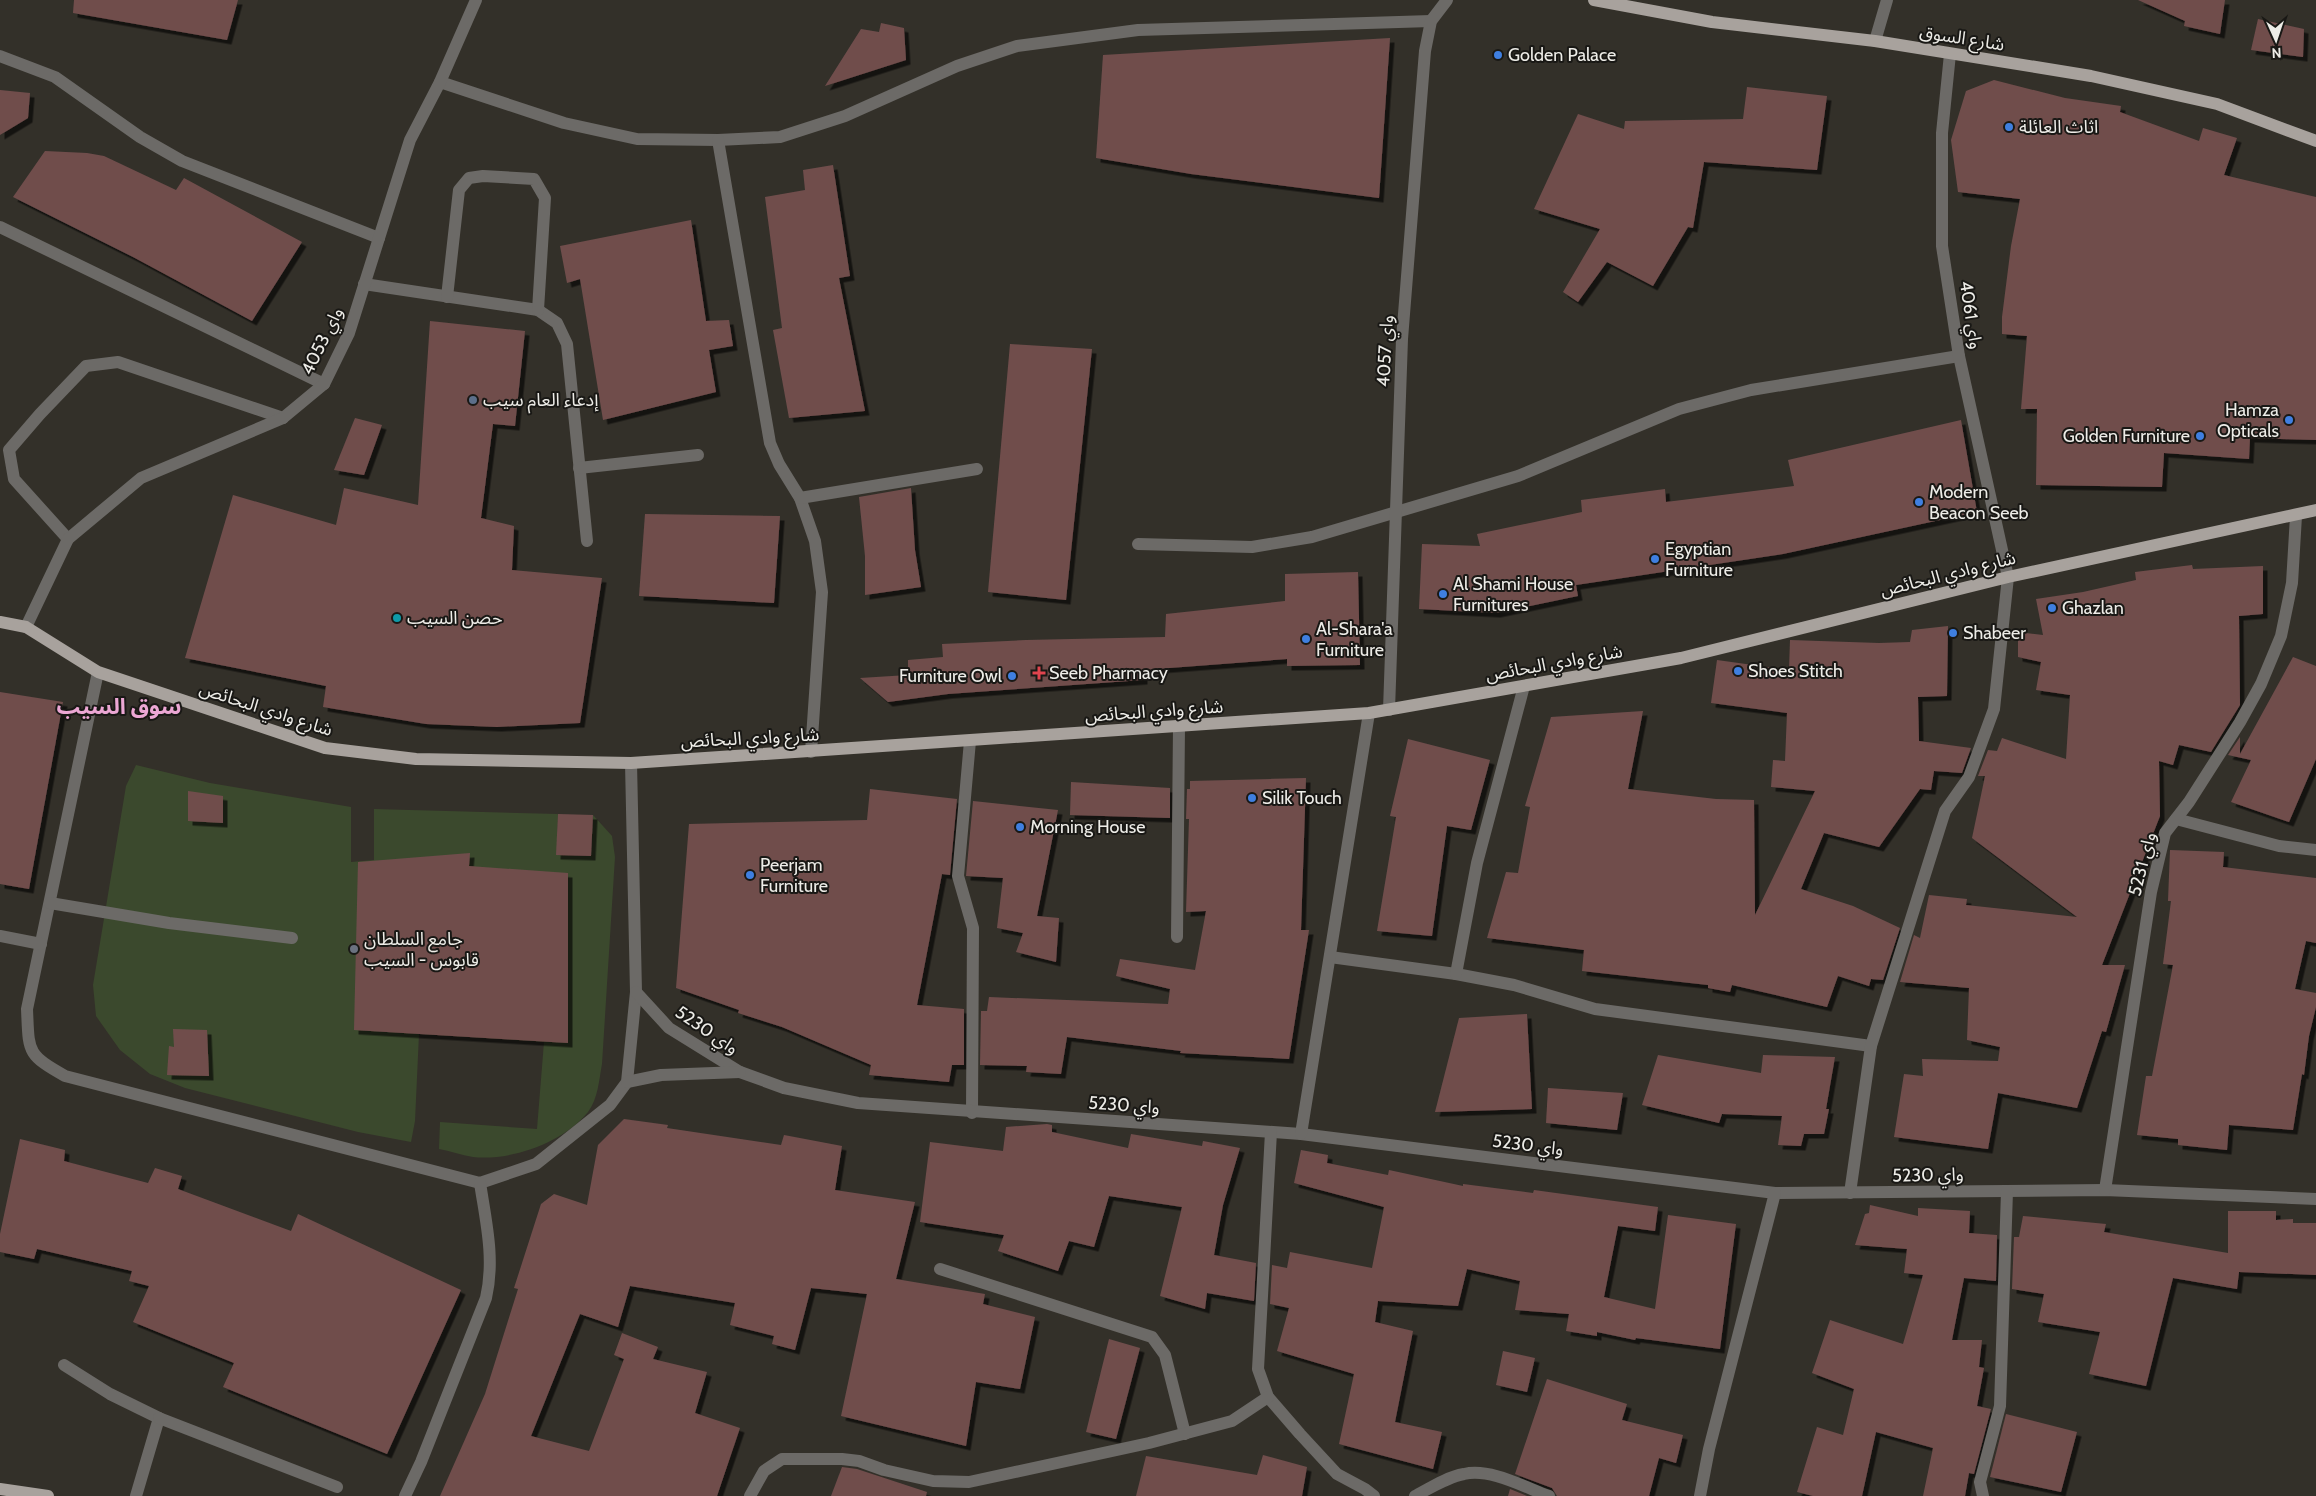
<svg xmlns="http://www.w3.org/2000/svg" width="2316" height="1496" font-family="Cabin,'Noto Sans Arabic',sans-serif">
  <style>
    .green { fill: #3b492d }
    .building { fill: #704d4c; filter: url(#shadow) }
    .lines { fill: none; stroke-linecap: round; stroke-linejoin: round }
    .minor { stroke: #6c6a67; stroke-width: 12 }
    .major { stroke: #a8a29d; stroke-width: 12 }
    .shop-dot { fill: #3f7fe0; stroke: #191815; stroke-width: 2 }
    .service-dot { fill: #5c6f8a; stroke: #191815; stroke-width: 2 }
    .culture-dot { fill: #0f9aa8; stroke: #191815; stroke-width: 2 }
    .health-dot { fill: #e0444e; stroke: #191815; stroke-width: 2 }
    .worship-dot { fill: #6b7280; stroke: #191815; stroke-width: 2 }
    .labels { text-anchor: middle; stroke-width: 4; stroke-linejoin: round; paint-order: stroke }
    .street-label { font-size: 18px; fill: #edece7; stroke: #191815 }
    .poi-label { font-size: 18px; fill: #edece7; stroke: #191815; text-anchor: start }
    .district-label { font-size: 22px; font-weight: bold; fill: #eca7d4; stroke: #191815 }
  </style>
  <defs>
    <filter id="shadow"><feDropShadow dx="4.5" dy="4.5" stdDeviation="0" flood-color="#0009"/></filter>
  </defs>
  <rect width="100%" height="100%" fill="#333029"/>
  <path class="green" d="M 136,765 L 210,783 L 351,807 L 351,862 L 374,860 L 374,809 L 558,814 L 557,855 L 591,856 L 593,815 L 612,836 L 615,857 L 602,1064 C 599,1080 598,1099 588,1112 C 563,1143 511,1161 473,1157 C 461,1155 450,1151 439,1149 L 440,1122 L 537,1129 L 544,1042 L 419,1034 L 415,1121 L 411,1142 L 358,1132 L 185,1088 L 150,1074 L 120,1050 L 96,1016 L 93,985 L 126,786 Z"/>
  <g class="building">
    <path d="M 74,0 L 238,0 L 227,40 L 73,13 Z"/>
    <path d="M 2138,0 L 2225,0 L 2220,34 L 2184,26 L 2185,21 Z"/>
    <path d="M 2258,19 L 2304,29 L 2303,57 L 2251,50 Z"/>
    <path d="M 881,23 L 904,28 L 906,60 L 825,86 L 861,29 L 879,32 Z"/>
    <path d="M 1390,38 L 1379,198 L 1191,174 L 1096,158 L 1103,55 Z"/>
    <path d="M 1994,80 L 2065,98 L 2121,106 L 2120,112 L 2199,141 L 2203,128 L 2237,138 L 2224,175 L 2316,197 L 2316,440 L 2250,438 L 2249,459 L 2164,453 L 2162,487 L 2036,485 L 2037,409 L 2021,409 L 2027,336 L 2002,334 L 2002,317 L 2011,246 L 2020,199 L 1958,192 L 1951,140 L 1966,91 Z"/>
    <path d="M 1747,87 L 1827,96 L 1817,170 L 1704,162 L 1693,228 L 1688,227 L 1653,286 L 1607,262 L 1578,302 L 1563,292 L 1600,229 L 1534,209 L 1578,114 L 1624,129 L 1625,121 L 1743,119 Z"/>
    <path d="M 0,90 L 30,93 L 28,118 L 0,135 Z"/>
    <path d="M 45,151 L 87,153 L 104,156 L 176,190 L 184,178 L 302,242 L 252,321 L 133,257 L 13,197 Z"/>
    <path d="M 833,165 L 850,276 L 839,278 L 865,411 L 789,418 L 773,330 L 782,328 L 765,197 L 805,190 L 803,170 Z"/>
    <path d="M 691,220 L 706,321 L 729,320 L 733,346 L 709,350 L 716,392 L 603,420 L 580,279 L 567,283 L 560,246 Z"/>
    <path d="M 430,321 L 525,331 L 515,426 L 493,424 L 481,518 L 514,526 L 512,570 L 602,578 L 580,723 L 497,727 L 426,724 L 323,707 L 326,686 L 185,658 L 233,495 L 336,525 L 344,488 L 418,505 Z"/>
    <path d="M 1010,344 L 1092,349 L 1066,600 L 988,592 Z"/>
    <path d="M 355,418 L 382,425 L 364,475 L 334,470 Z"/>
    <path d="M 1961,420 L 1977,512 L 1783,554 L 1576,585 L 1578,596 L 1496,613 L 1419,609 L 1422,544 L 1480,546 L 1477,534 L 1582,512 L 1581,500 L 1665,489 L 1666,502 L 1794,486 L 1788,460 Z"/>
    <path d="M 911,488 L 915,550 L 921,587 L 865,595 L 865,556 L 859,497 Z"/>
    <path d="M 645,514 L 780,516 L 774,603 L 639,596 Z"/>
    <path d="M 2192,565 L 2193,569 L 2263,566 L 2263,614 L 2239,616 L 2240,705 L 2211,752 L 2179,745 L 2173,765 L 2159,761 L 2160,816 L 2102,965 L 2125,965 L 2106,1032 L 2102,1031 L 2077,1108 L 1998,1093 L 1988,1149 L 1894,1137 L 1904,1074 L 1923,1076 L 1922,1059 L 1998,1061 L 2000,1047 L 1967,1040 L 1969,988 L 1900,982 L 1914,935 L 1920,938 L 1929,895 L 1967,899 L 1966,905 L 2077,917 L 1972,838 L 1985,776 L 1978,776 L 1988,750 L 1997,751 L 2002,738 L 2066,759 L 2070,695 L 2036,690 L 2041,662 L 2018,657 L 2018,632 L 2043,635 L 2036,599 L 2083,592 L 2136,580 L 2135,572 Z"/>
    <path d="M 1358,572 L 1360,665 L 1287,666 L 1287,659 L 1143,670 L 1143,680 L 948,694 L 888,702 L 860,678 L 908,675 L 908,660 L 943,657 L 942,644 L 1026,640 L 1165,637 L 1166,614 L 1285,601 L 1285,574 Z"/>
    <path d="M 1948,626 L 1947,696 L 1918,697 L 1919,741 L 1971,748 L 1962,773 L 1934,771 L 1931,790 L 1920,789 L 1879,847 L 1824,833 L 1801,889 L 1853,906 L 1900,928 L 1883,980 L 1871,979 L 1869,986 L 1838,976 L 1827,1007 L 1732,985 L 1730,992 L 1708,988 L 1708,985 L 1582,971 L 1584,950 L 1487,938 L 1506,872 L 1518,873 L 1530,807 L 1525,806 L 1551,717 L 1643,711 L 1628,789 L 1716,799 L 1754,800 L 1755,915 L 1815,791 L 1771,787 L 1773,760 L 1785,761 L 1787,713 L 1711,703 L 1717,660 L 1789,670 L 1790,640 L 1879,643 L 1910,642 L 1912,630 Z"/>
    <path d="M 2293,657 L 2316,666 L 2316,759 L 2289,822 L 2231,802 L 2251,760 L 2228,755 L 2240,737 L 2240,754 Z"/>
    <path d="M 0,692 L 63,702 L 29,889 L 0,884 Z"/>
    <path d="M 1408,739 L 1490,760 L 1471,830 L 1447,826 L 1432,936 L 1377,931 L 1396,817 L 1390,816 Z"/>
    <path d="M 1306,778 L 1301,930 L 1309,930 L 1289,1059 L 1180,1053 L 1181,1051 L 1067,1037 L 1061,1074 L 1026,1072 L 1027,1066 L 980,1065 L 981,1011 L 987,1011 L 989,997 L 1168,1004 L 1170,989 L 1116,976 L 1120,959 L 1195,970 L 1206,911 L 1186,912 L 1189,819 L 1186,819 L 1187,789 L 1190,789 L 1190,781 Z"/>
    <path d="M 1071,782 L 1170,788 L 1170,818 L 1070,815 Z"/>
    <path d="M 870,789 L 957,799 L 950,875 L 942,874 L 917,1005 L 964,1009 L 964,1065 L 952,1065 L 949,1082 L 869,1075 L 871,1065 L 782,1027 L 738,1013 L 739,1010 L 676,988 L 689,824 L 867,820 Z"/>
    <path d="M 188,791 L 223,796 L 223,823 L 188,821 Z"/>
    <path d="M 973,801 L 1058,810 L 1037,916 L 1059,918 L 1056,962 L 1016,952 L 1023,933 L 997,928 L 1003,878 L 966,876 Z"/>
    <path d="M 558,814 L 593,815 L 591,856 L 556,855 Z"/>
    <path d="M 2170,850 L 2224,852 L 2223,867 L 2316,878 L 2316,943 L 2306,941 L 2295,989 L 2316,993 L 2316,1007 L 2309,1036 L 2304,1075 L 2302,1074 L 2293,1130 L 2229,1125 L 2227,1150 L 2178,1145 L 2178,1139 L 2137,1135 L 2146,1076 L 2152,1076 L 2173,965 L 2163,964 L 2171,901 L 2168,901 Z"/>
    <path d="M 470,853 L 469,866 L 568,873 L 568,1043 L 354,1030 L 358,862 Z"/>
    <path d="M 1527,1014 L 1532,1109 L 1435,1112 L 1459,1018 Z"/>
    <path d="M 173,1029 L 207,1030 L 209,1076 L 167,1075 L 169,1046 L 174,1047 Z"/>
    <path d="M 1658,1055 L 1761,1073 L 1763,1055 L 1835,1057 L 1826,1109 L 1829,1109 L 1824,1134 L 1804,1134 L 1801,1146 L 1778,1145 L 1782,1116 L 1722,1114 L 1719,1123 L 1642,1105 Z"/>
    <path d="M 1548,1088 L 1623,1093 L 1617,1130 L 1546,1123 Z"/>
    <path d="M 624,1119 L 668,1125 L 667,1128 L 781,1145 L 784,1135 L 842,1146 L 835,1190 L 915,1202 L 896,1279 L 985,1294 L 983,1304 L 1035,1317 L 1020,1389 L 976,1382 L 966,1446 L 841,1416 L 867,1294 L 811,1288 L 795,1350 L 772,1344 L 774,1336 L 730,1325 L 735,1303 L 630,1286 L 618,1327 L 580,1314 L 531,1436 L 589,1451 L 624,1359 L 614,1355 L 622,1333 L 658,1347 L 653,1359 L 707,1372 L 695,1413 L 740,1428 L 717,1496 L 440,1496 L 485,1394 L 518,1289 L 514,1288 L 541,1204 L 554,1194 L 587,1205 L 598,1145 Z"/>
    <path d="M 1047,1124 L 1052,1125 L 1052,1132 L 1128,1148 L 1131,1134 L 1202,1146 L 1203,1141 L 1240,1148 L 1223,1205 L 1214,1255 L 1256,1263 L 1254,1301 L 1207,1293 L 1205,1309 L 1160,1296 L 1182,1207 L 1109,1196 L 1094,1247 L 1069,1241 L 1058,1271 L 998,1251 L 1004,1235 L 920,1222 L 930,1142 L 1003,1151 L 1006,1127 Z"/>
    <path d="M 20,1139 L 65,1150 L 64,1161 L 148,1183 L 155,1168 L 182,1176 L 178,1189 L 291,1231 L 298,1214 L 461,1290 L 387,1454 L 223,1387 L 234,1363 L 133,1322 L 149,1286 L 129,1281 L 132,1271 L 37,1249 L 34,1259 L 0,1252 L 0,1234 Z"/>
    <path d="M 1301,1150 L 1328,1155 L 1327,1163 L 1388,1175 L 1389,1170 L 1463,1186 L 1463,1184 L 1533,1193 L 1534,1190 L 1658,1207 L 1655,1231 L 1618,1226 L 1604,1297 L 1655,1309 L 1668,1215 L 1736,1224 L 1720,1349 L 1636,1338 L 1635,1340 L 1597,1332 L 1597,1336 L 1566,1331 L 1569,1314 L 1515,1310 L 1520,1281 L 1467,1269 L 1458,1306 L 1378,1301 L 1375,1322 L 1413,1331 L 1395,1422 L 1442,1432 L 1433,1469 L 1339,1444 L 1354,1374 L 1277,1351 L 1289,1308 L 1270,1304 L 1272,1265 L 1287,1268 L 1290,1252 L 1372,1268 L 1384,1207 L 1294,1183 Z"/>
    <path d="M 1870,1205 L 1918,1216 L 1918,1208 L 1970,1211 L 1969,1233 L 1997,1235 L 1996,1281 L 1964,1278 L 1952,1340 L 1982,1340 L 1979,1367 L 1984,1368 L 1977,1406 L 1991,1409 L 1974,1474 L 1969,1473 L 1965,1496 L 1923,1496 L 1933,1448 L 1876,1432 L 1862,1496 L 1813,1496 L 1797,1492 L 1817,1427 L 1843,1435 L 1854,1389 L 1812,1373 L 1830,1320 L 1903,1344 L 1923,1275 L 1904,1273 L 1907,1249 L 1855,1245 L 1865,1214 L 1869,1213 Z"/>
    <path d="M 2228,1211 L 2276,1211 L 2276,1220 L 2293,1219 L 2293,1223 L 2316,1223 L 2316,1275 L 2239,1272 L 2237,1289 L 2173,1278 L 2146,1386 L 2089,1374 L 2100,1332 L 2038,1322 L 2044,1294 L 2012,1289 L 2014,1237 L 2019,1237 L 2023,1216 L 2106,1224 L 2104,1232 L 2228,1253 Z"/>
    <path d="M 1109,1339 L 1140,1348 L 1116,1439 L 1086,1432 Z"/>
    <path d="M 1503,1351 L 1535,1358 L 1527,1392 L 1496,1385 Z"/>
    <path d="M 1547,1379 L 1627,1404 L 1622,1420 L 1683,1435 L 1676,1463 L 1659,1458 L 1649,1496 L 1557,1496 L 1552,1488 L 1515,1474 Z"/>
    <path d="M 2006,1414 L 2077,1432 L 2061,1492 L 1990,1477 Z"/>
    <path d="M 1263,1455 L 1307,1467 L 1302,1496 L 1136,1496 L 1146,1456 L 1257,1475 Z"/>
    <path d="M 842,1467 L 857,1469 L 927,1492 L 926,1496 L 831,1496 Z"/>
    <path d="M 1510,1489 L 1515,1491 L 1527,1496 L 1508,1496 Z"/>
  </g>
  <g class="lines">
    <g class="minor">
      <path d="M 1875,41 L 1887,0"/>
      <path d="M 0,56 L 55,77 L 140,137 L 182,161 L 379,238"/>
      <path d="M 440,82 L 564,123 L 637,139 L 718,140 L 780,137 L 845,116 L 957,66 L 1017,46 L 1138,30 L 1431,21"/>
      <path d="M 718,140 L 770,443 L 779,464 L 800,498 L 815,541 L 822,592 L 811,752"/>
      <path d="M 0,227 L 324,384"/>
      <path d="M 364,284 L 538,310 L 557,323 L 567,344 L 587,541"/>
      <path d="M 447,297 L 459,190 L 469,178 L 483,176 L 534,179 L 545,198 L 538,310"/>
      <path d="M 579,468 L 698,455"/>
      <path d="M 800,498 L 977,469"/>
      <path d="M 68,539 L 14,479 L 9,450 L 40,414 L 86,366 L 118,362 L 283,418"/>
      <path d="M 1138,544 L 1252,547 L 1312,537 L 1518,476 L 1679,409 L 1751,390 L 1959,356"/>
      <path d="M 26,627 L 68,539 L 141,478 L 283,418 L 324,384 L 349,333 L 410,140 L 440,82 L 476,0"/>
      <path d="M 98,672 L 27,1009 C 29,1052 26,1054 65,1076 L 480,1183 L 536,1164 L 610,1105 L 627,1082 L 636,992 L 631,763"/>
      <path d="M 1389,710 L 1402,339 L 1425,51 L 1431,21 L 1447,0"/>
      <path d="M 970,741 L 958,876 L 973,928 L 972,1113"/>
      <path d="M 2176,819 L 2279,846 L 2316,850"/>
      <path d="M 50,903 L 169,923 L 292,938"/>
      <path d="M 0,936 L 41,944"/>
      <path d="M 1177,937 L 1179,726"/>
      <path d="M 1330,957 L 1456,974 L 1514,985 L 1595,1009 L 1871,1046"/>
      <path d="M 1456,974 L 1477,863 L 1524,686"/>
      <path d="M 636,992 L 669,1028 L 740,1072 L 784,1088 L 858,1103 L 1301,1134 L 1775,1193 L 2105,1190 L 2316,1199"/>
      <path d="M 627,1082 L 661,1075 L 740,1072"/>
      <path d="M 1271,1132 L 1258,1369 L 1268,1397 L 1300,1434 L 1337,1474 L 1365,1489 L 1374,1496"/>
      <path d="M 1301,1134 L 1369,713"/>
      <path d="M 2105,1190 L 2151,892 L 2165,833 L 2189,802 L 2240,722 L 2261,684 L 2281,636 L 2292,583 L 2296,516"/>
      <path d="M 1850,1193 L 1871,1046 L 1945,811 L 1969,777 L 1994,709 L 2008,577 L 1959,356 L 1942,246 L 1942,133 L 1950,54"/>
      <path d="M 940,1269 L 1152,1337 L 1165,1355 L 1185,1434"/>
      <path d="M 64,1365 L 110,1394 L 159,1418 L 136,1496"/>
      <path d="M 159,1418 L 337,1487"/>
      <path d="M 405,1496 L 421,1462 L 486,1298 C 495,1259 486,1222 480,1183"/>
      <path d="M 750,1496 L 764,1471 L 782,1459 L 842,1459 L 859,1461 L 884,1470 L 933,1481 L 969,1482 L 1149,1443 L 1232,1421 L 1268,1397"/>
      <path d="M 1415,1496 C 1430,1488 1447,1477 1464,1474 C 1491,1468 1524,1487 1549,1496"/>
      <path d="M 1700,1496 L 1709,1449 L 1775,1193"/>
      <path d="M 1983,1496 L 1980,1482 L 2000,1406 L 2007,1191"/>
    </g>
    <g class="major">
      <path d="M 1594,0 L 1712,22 L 1875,41 L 2091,76 L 2217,104 L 2316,141"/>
      <path d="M 0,622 L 26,627 L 98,672 L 325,748 L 416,759 L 631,763 L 1369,713 L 1681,658 L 2008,577 L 2316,510"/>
      <path d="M 0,1489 L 48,1496"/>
    </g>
  </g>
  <g class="shop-dot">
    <circle cx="1498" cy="55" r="5"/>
    <circle cx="2009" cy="127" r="5"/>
    <circle cx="2289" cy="420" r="5"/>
    <circle cx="2200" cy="436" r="5"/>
    <circle cx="1919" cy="502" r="5"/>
    <circle cx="1655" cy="559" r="5"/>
    <circle cx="1443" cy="594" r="5"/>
    <circle cx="2052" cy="608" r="5"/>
    <circle cx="1953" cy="633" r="5"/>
    <circle cx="1306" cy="639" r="5"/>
    <circle cx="1738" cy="671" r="5"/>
    <circle cx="1012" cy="676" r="5"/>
    <circle cx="1252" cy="798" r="5"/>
    <circle cx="1020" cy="827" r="5"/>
    <circle cx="750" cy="875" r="5"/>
  </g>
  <circle class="service-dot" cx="473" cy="400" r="5"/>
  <circle class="culture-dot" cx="397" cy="618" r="5"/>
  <path class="health-dot" d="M1036.5 665.5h5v5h5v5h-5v5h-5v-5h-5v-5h5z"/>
  <circle class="worship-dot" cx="354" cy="949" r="5"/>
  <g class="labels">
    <g class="street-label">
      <text transform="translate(1962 38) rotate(9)" y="6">شارع السوق</text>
      <text transform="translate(1971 315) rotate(81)" y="6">واي 4061</text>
      <text transform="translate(322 341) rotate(-64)" y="6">واي 4053</text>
      <text transform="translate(1385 351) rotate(-87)" y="6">واي 4057</text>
      <text transform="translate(1948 574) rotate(-14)" y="6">شارع وادي البحائص</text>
      <text transform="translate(1554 663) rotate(-10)" y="6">شارع وادي البحائص</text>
      <text transform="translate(266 709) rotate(18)" y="6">شارع وادي البحائص</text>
      <text transform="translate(1154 711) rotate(-4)" y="6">شارع وادي البحائص</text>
      <text transform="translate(750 738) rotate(-3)" y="6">شارع وادي البحائص</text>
      <text transform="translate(2142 864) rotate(-76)" y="6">واي 5231</text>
      <text transform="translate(707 1030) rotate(34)" y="6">واي 5230</text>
      <text transform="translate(1124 1105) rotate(4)" y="6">واي 5230</text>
      <text transform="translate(1528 1145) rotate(7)" y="6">واي 5230</text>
      <text transform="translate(1928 1175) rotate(-1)" y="6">واي 5230</text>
    </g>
    <g class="poi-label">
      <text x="1508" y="61">Golden Palace</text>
      <text x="2019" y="133">اثاث العائلة</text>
      <text x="483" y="406">إدعاء العام سيب</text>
      <text x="2279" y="416" text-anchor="end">Hamza<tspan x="2279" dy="21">Opticals</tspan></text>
      <text x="2190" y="442" text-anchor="end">Golden Furniture</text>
      <text x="1929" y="498">Modern<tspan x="1929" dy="21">Beacon Seeb</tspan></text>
      <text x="1665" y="555">Egyptian<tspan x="1665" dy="21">Furniture</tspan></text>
      <text x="1453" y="590">Al Shami House<tspan x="1453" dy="21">Furnitures</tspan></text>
      <text x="2062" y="614">Ghazlan</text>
      <text x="407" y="624">حصن السيب</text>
      <text x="1316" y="635">Al-Shara'a<tspan x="1316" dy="21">Furniture</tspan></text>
      <text x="1963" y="639">Shabeer</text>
      <text x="1748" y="677">Shoes Stitch</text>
      <text x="1049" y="679">Seeb Pharmacy</text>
      <text x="1002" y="682" text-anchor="end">Furniture Owl</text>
      <text x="1262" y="804">Silik Touch</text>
      <text x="1030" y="833">Morning House</text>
      <text x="760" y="871">Peerjam<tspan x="760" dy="21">Furniture</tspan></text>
      <text x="364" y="945">جامع السلطان<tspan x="364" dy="21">قابوس - السيب</tspan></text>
    </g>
    <g class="district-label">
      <text x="119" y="714">سوق السيب</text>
    </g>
  </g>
  <g transform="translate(2276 40) rotate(177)" stroke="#191815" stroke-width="4" paint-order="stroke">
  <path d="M0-4L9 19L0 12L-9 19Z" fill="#edece7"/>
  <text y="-8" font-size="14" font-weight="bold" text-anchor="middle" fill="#edece7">N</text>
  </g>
</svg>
